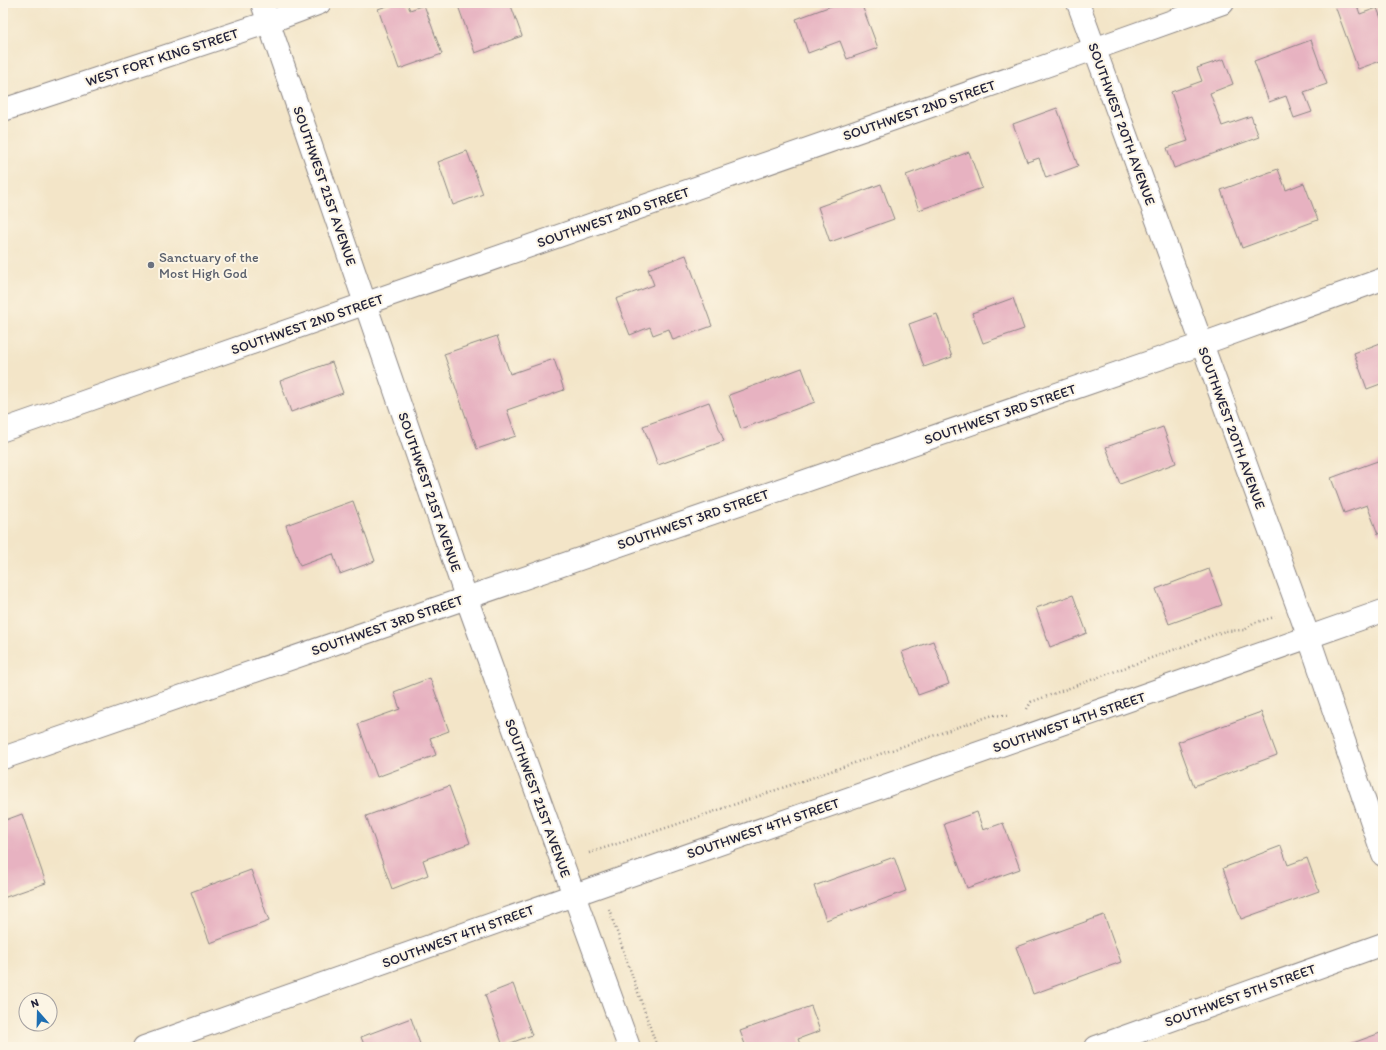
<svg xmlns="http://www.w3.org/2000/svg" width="1386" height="1050" font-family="Itim,sans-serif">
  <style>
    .building { fill: #e7b2c1 }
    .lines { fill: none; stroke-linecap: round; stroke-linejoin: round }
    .street-casing { stroke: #8a8482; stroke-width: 24 }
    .path { stroke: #8a8482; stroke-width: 2.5; stroke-dasharray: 1 3; stroke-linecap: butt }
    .street { stroke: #fff; stroke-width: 22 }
    .worship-dot { fill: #6b7280; stroke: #fcf5e5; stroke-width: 1.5 }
    .labels { text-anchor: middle; stroke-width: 4; stroke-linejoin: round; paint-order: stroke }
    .street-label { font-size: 14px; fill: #22223b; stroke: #fcf5e5 }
    .worship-label { font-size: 14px; fill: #5b616d; stroke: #fcf5e5; text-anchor: start }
  </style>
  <rect width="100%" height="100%" fill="#fcf5e5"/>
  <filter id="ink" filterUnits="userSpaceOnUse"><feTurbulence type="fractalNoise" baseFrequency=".025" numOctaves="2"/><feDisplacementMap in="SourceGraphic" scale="8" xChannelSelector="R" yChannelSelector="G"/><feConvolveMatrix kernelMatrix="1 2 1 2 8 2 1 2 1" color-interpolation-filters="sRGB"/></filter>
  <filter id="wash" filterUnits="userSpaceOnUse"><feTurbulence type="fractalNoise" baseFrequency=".012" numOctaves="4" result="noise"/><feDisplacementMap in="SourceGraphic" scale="16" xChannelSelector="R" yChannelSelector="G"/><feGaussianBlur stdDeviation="0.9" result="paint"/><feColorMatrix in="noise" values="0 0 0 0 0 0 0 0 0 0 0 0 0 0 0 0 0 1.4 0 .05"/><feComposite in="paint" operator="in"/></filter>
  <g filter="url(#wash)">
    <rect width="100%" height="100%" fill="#f3e5c8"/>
    <g id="blocks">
      <g class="building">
        <path d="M 395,3 L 407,3 L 410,10 L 424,5 L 442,54 L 399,69 L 378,9 Z"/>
        <path d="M 457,3 L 510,3 L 522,36 L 475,53 Z"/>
        <path d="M 839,3 L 861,3 L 878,48 L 847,59 L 840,41 L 808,53 L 796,19 Z"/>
        <path d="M 1334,3 L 1356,3 L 1360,14 L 1377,8 L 1383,23 L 1383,60 L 1358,69 Z"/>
        <path d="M 1311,40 L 1327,84 L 1304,92 L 1312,112 L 1294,118 L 1286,96 L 1269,102 L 1254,61 Z"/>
        <path d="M 1224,59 L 1233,84 L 1210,93 L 1222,126 L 1251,116 L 1259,137 L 1174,168 L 1167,148 L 1188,141 L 1171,92 L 1202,81 L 1197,68 Z"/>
        <path d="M 1057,108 L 1078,166 L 1046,178 L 1039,158 L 1027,162 L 1013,124 Z"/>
        <path d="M 467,151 L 483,194 L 453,205 L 438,162 Z"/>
        <path d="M 969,152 L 982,188 L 919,210 L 906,175 Z"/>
        <path d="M 1278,169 L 1286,190 L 1304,183 L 1318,220 L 1242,248 L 1221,190 Z"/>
        <path d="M 881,184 L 894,219 L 830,242 L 818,207 Z"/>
        <path d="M 686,255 L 712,326 L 673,340 L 669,329 L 653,335 L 650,327 L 630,335 L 616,299 L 654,285 L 648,269 Z"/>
        <path d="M 1013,298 L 1024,329 L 983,343 L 972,313 Z"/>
        <path d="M 937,314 L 952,357 L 924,367 L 909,324 Z"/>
        <path d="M 497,336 L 510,374 L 554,359 L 564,390 L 507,410 L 516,436 L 477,449 L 444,354 Z"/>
        <path d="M 1383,342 L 1383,383 L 1367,389 L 1354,353 Z"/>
        <path d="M 332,362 L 343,393 L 291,412 L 280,381 Z"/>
        <path d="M 802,368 L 815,402 L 741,429 L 729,395 Z"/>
        <path d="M 709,402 L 724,441 L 658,465 L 643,426 Z"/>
        <path d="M 1163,427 L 1176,463 L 1120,484 L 1106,447 Z"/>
        <path d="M 1383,459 L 1383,532 L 1378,534 L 1367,505 L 1344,513 L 1331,478 Z"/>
        <path d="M 353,501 L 375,561 L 340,574 L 333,554 L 300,566 L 286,525 Z"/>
        <path d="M 1209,569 L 1222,605 L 1169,624 L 1156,589 Z"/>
        <path d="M 1073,595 L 1087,633 L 1050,647 L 1036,608 Z"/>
        <path d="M 933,641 L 949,684 L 918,695 L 902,652 Z"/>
        <path d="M 430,678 L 449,731 L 430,738 L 436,755 L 377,777 L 358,724 L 400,709 L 394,692 Z"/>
        <path d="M 1261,712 L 1277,755 L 1194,786 L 1178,742 Z"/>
        <path d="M 449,786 L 470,843 L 423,860 L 428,875 L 392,889 L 366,816 Z"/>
        <path d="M 977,812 L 983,830 L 1003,823 L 1020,869 L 967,888 L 944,824 Z"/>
        <path d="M 22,814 L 46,883 L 3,898 L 3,821 Z"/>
        <path d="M 1281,846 L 1288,865 L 1307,858 L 1319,891 L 1241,919 L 1223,868 Z"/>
        <path d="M 894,857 L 906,891 L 826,920 L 814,886 Z"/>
        <path d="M 251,870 L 269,921 L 210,943 L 191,892 Z"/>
        <path d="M 1104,915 L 1121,962 L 1033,994 L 1016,947 Z"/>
        <path d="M 513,984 L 532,1035 L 503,1046 L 485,995 Z"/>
        <path d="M 811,1006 L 820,1031 L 798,1039 L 801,1047 L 746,1047 L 740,1031 Z"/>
        <path d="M 411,1018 L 421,1047 L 365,1047 L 361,1037 Z"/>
        <path d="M 1383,1032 L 1383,1047 L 1342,1047 Z"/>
      </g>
    </g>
  </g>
  <g filter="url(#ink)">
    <use href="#blocks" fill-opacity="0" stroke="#8a8482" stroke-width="1"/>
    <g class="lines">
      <g class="street-casing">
        <g id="street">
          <path d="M 262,3 L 466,597 L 629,1047"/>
          <path d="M 1078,3 L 1309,638 L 1383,855"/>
          <path d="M 3,110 L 269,22 L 320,3"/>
          <path d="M 3,430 L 1094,49 L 1223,3"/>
          <path d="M 3,758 L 1202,344 L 1383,279"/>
          <path d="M 144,1047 L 574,895 L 1383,611"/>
          <path d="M 1096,1047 L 1383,944"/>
        </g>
      </g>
      <g class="path">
        <path d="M 1027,709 L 1031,702 L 1225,631 L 1245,630 L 1253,623 L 1275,617"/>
        <path d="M 589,853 L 675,825 L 993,715 L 1007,716"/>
        <path d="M 609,909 L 657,1047"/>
      </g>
      <use href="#street" class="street"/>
    </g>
  </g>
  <circle class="worship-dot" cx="151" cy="265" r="4"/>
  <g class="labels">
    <g class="street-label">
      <text transform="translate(162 57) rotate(-18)" y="5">WEST FORT KING STREET</text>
      <text transform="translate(919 110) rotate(-19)" y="5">SOUTHWEST 2ND STREET</text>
      <text transform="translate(1122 124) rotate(70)" y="5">SOUTHWEST 20TH AVENUE</text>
      <text transform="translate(325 186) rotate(71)" y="5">SOUTHWEST 21ST AVENUE</text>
      <text transform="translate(613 217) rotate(-19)" y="5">SOUTHWEST 2ND STREET</text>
      <text transform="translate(307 324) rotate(-19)" y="5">SOUTHWEST 2ND STREET</text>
      <text transform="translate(1000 414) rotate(-19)" y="5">SOUTHWEST 3RD STREET</text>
      <text transform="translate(1232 428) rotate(70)" y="5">SOUTHWEST 20TH AVENUE</text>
      <text transform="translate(430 492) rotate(71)" y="5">SOUTHWEST 21ST AVENUE</text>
      <text transform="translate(693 519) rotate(-19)" y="5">SOUTHWEST 3RD STREET</text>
      <text transform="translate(387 625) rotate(-19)" y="5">SOUTHWEST 3RD STREET</text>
      <text transform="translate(1069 722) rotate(-19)" y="5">SOUTHWEST 4TH STREET</text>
      <text transform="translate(538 798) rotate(70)" y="5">SOUTHWEST 21ST AVENUE</text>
      <text transform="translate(763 828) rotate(-19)" y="5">SOUTHWEST 4TH STREET</text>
      <text transform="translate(458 936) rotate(-20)" y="5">SOUTHWEST 4TH STREET</text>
      <text transform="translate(1240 995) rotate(-20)" y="5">SOUTHWEST 5TH STREET</text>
    </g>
    <g class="worship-label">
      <text x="159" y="262">Sanctuary of the<tspan x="159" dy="16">Most High God</tspan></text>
    </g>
  </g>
  <rect width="1386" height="1050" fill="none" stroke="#fcf5e5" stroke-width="16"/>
  <g transform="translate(38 1012) rotate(340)"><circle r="19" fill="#fcf5e5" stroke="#a5a1a1"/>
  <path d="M0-3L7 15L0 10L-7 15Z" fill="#1f6fb2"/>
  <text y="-6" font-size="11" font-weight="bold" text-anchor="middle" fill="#22223b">N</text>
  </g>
</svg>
